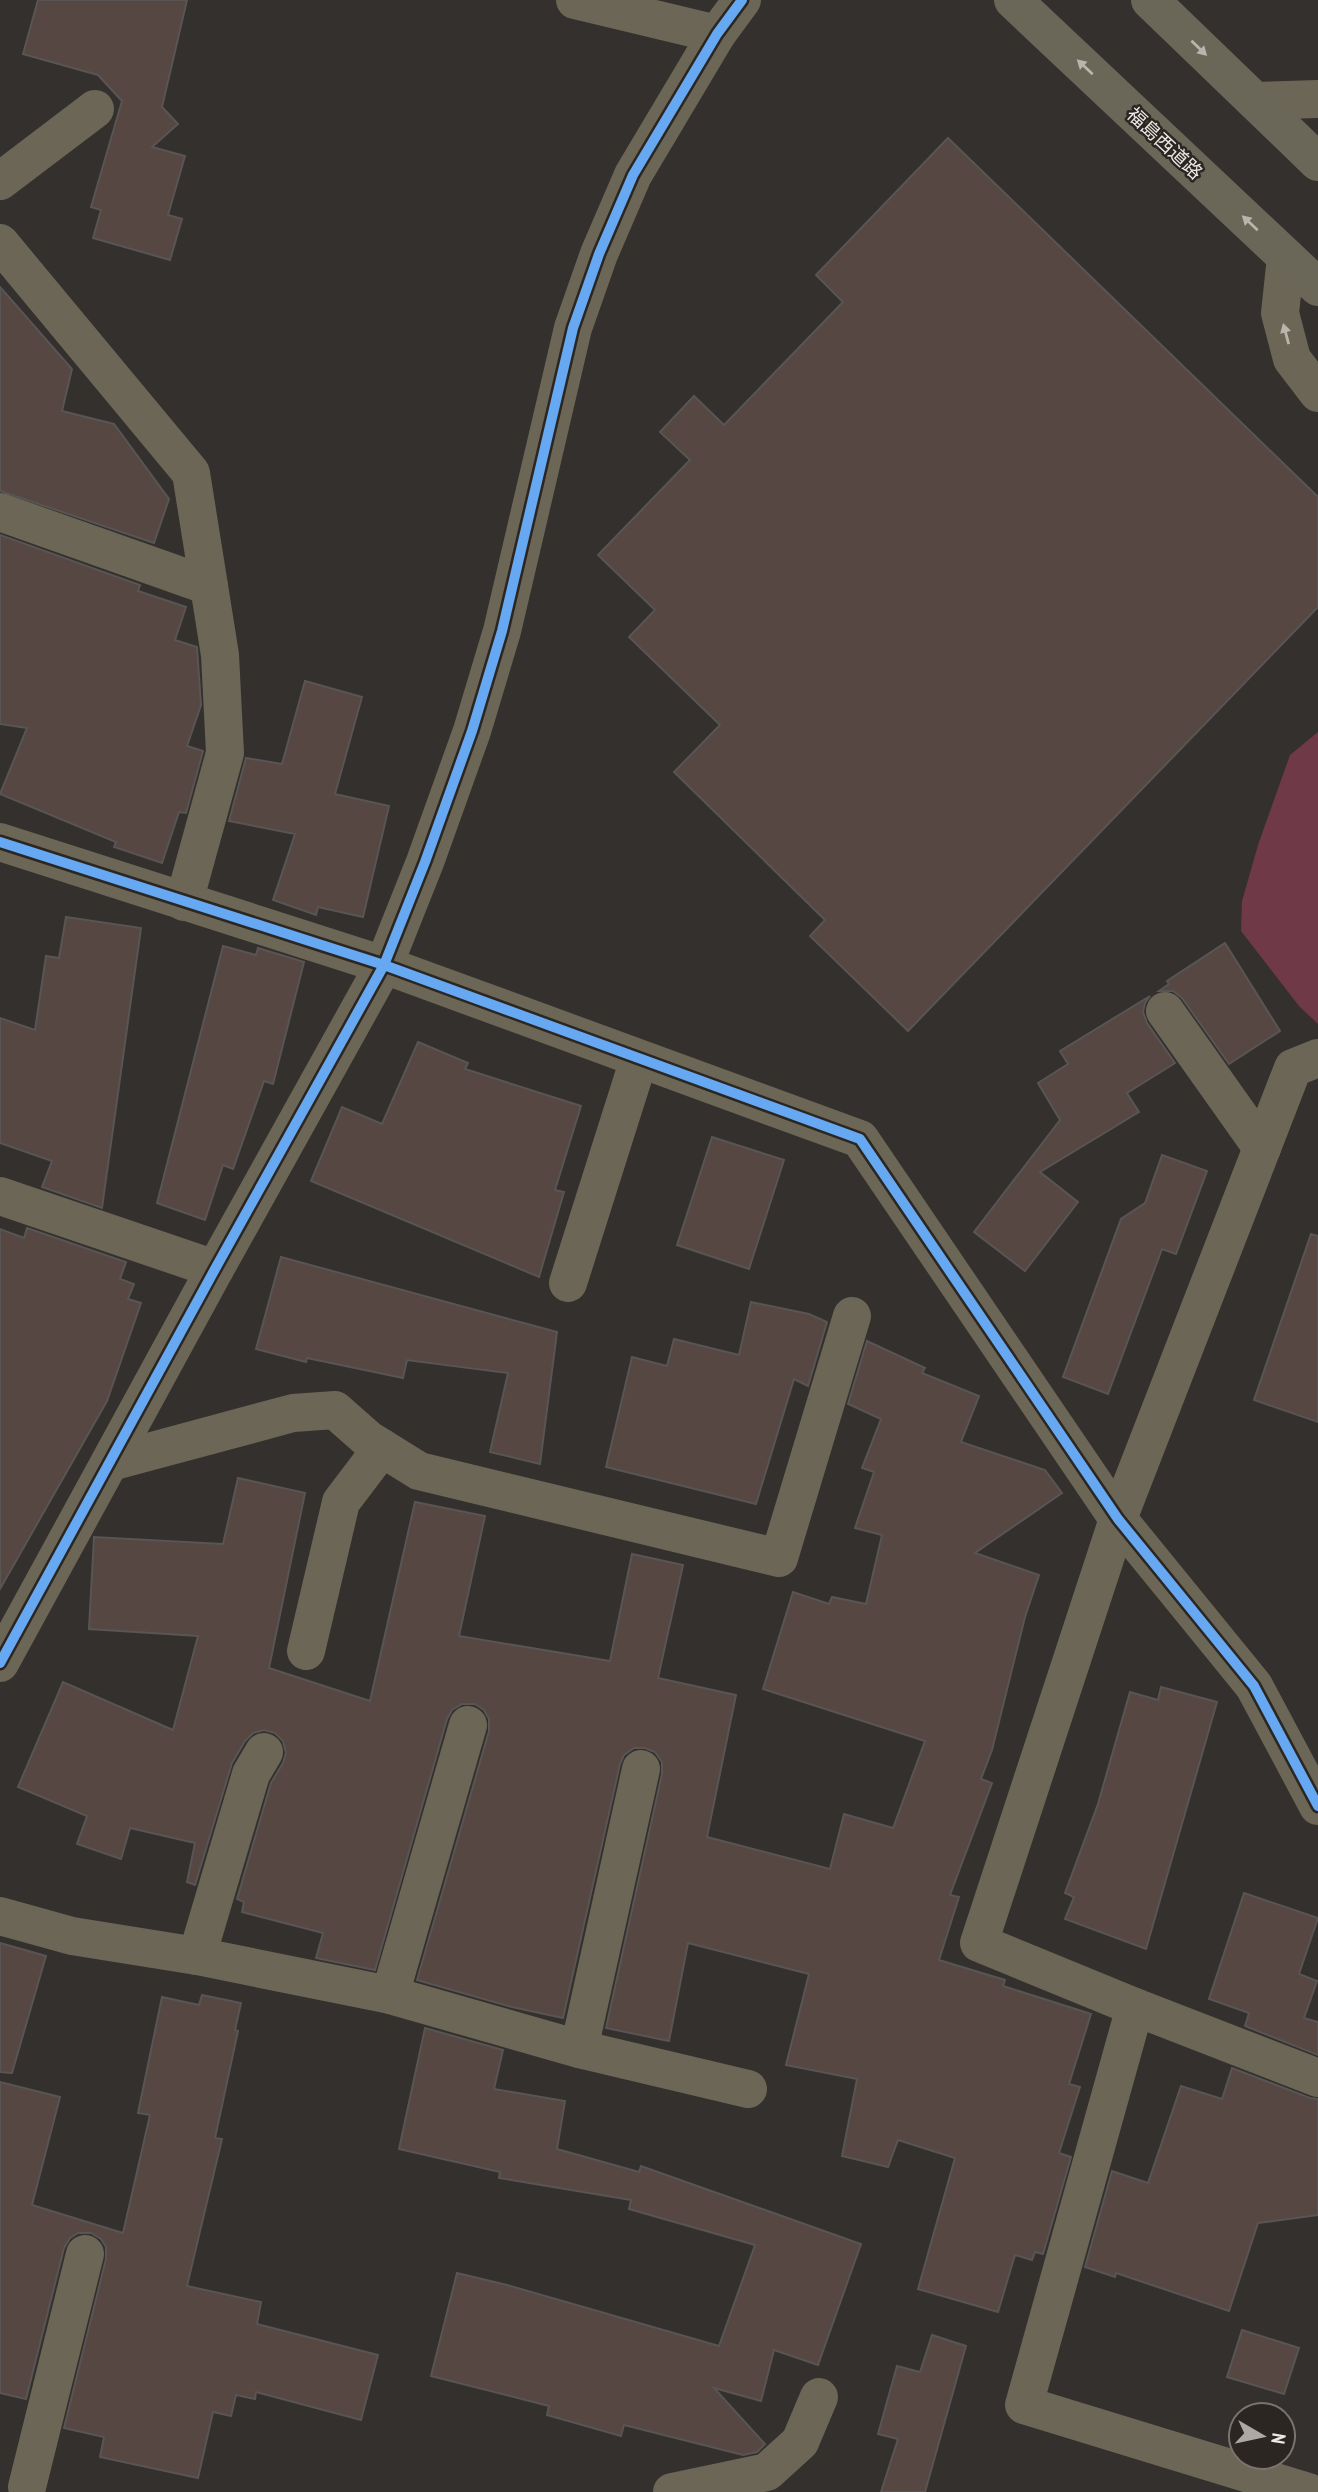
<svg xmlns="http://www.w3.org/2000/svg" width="1318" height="2492" font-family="'PT Sans Narrow','Noto Sans JP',sans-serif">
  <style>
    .green { fill: #6f3948 }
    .building { fill: #564742; stroke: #585554; stroke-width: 2 }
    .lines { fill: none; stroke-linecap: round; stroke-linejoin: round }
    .minor { stroke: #6b6655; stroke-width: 38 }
    .highway { stroke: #6a6658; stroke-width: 38 }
    .cycleway-casing { stroke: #2b2621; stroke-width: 15 }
    .cycleway { stroke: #66a8f1; stroke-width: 10 }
    .oneway { fill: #b9b5ad }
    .oneway2 { fill: #b9b5ac }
    .labels { text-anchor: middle; stroke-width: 5; stroke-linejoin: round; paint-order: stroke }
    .street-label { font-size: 19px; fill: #ede9e6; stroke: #2b2621 }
  </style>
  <rect width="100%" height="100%" fill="#33302d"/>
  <path class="green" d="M 1318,732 L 1318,1024 L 1299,1006 L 1241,931 L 1242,901 L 1258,845 L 1290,755 Z"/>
  <g class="building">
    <path d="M 38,0 L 187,0 L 162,107 L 178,124 L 152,147 L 185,156 L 168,215 L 182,219 L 170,260 L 93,238 L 101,210 L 91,207 L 122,101 L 98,75 L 23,54 Z"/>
    <path d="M 948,138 L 1318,497 L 1318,607 L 908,1031 L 810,936 L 825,920 L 674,772 L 720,725 L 629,637 L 655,610 L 598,555 L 690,460 L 660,432 L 694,396 L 724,425 L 843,302 L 816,275 Z"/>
    <path d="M 0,287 L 72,369 L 62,411 L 114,424 L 169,499 L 154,543 L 0,491 Z"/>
    <path d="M 0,535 L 140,585 L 138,591 L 186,607 L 175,640 L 197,647 L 201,705 L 187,746 L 203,751 L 186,813 L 179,812 L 162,863 L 114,847 L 116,842 L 0,794 L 27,728 L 0,724 Z"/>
    <path d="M 305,681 L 362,697 L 335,794 L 389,806 L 363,917 L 318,907 L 316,915 L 273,900 L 295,834 L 229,821 L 246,758 L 282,764 Z"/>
    <path d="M 66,917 L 141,928 L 102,1208 L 42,1187 L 52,1161 L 0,1143 L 0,1018 L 35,1030 L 46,956 L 59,958 Z"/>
    <path d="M 1225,943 L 1280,1031 L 1229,1064 L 1182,998 L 1173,991 L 1159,991 L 1169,984 L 1167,981 Z"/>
    <path d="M 223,946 L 256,955 L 258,948 L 304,962 L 273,1084 L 264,1081 L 233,1169 L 223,1165 L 205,1220 L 157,1203 Z"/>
    <path d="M 1150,996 L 1145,1003 L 1143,1012 L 1147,1023 L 1175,1063 L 1127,1093 L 1139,1112 L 1040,1172 L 1078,1202 L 1025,1271 L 974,1232 L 1060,1120 L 1038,1083 L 1068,1064 L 1060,1051 Z"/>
    <path d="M 418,1042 L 468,1063 L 465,1069 L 581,1106 L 555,1190 L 564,1192 L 539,1277 L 311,1181 L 342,1107 L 382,1124 Z"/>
    <path d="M 712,1137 L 784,1160 L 749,1269 L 677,1245 Z"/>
    <path d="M 1162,1155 L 1207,1171 L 1176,1254 L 1162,1249 L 1108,1394 L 1063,1377 L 1121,1219 L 1145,1203 Z"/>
    <path d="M 27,1228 L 126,1262 L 120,1279 L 134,1284 L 128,1299 L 141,1303 L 107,1401 L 0,1589 L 0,1229 L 24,1238 Z"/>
    <path d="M 1311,1234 L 1318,1236 L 1318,1422 L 1254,1400 Z"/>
    <path d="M 281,1257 L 557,1332 L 540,1464 L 490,1452 L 508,1373 L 407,1360 L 403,1378 L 307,1358 L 306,1362 L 256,1349 Z"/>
    <path d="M 751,1302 L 809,1314 L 827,1322 L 808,1386 L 794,1379 L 756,1504 L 606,1467 L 632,1357 L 667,1366 L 674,1339 L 739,1355 Z"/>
    <path d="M 867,1341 L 925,1368 L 922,1373 L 979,1396 L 961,1442 L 1045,1470 L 1062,1493 L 975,1553 L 1039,1575 L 1025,1617 L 992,1750 L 981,1779 L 992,1783 L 950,1895 L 959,1897 L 939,1960 L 1005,1980 L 1003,1986 L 1091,2014 L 1069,2084 L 1080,2087 L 1059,2153 L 1071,2157 L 1043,2254 L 1035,2252 L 1032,2260 L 1015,2255 L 998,2312 L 918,2289 L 955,2158 L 898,2140 L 888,2167 L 842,2156 L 857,2079 L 786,2065 L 809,1974 L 688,1943 L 669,2041 L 606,2028 L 662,1774 L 662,1762 L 655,1752 L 645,1748 L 634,1748 L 624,1755 L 620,1764 L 563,2018 L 512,2007 L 417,1980 L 489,1731 L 489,1719 L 484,1710 L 475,1704 L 462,1704 L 452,1710 L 447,1719 L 375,1970 L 316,1958 L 323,1933 L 242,1912 L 244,1902 L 237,1899 L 271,1783 L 283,1763 L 286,1753 L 283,1741 L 275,1733 L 264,1730 L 253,1733 L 245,1741 L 232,1763 L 195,1885 L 187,1882 L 195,1843 L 130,1828 L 121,1859 L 77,1844 L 87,1816 L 18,1787 L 63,1682 L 173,1730 L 198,1636 L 89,1629 L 94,1537 L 223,1544 L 238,1478 L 305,1493 L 269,1668 L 370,1701 L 415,1502 L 485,1516 L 459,1636 L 610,1661 L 632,1554 L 683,1565 L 658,1678 L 736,1695 L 707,1837 L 830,1869 L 844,1814 L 893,1828 L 925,1741 L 763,1689 L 793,1592 L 829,1604 L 832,1597 L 866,1604 L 882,1535 L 855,1528 L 874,1472 L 862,1468 L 881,1419 L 848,1404 Z"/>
    <path d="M 1161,1687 L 1217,1702 L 1146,1949 L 1065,1919 L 1074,1897 L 1065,1893 L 1098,1804 L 1130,1692 L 1158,1700 Z"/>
    <path d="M 1244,1893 L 1318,1918 L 1299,1974 L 1317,1981 L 1304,2018 L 1318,2022 L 1318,2055 L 1245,2026 L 1249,2013 L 1209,1999 Z"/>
    <path d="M 0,1943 L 46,1956 L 12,2073 L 0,2072 Z"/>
    <path d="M 202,1995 L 241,2003 L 235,2030 L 238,2031 L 215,2138 L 222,2139 L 187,2286 L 261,2302 L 257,2324 L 378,2355 L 361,2420 L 256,2392 L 255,2399 L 236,2395 L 231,2416 L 213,2412 L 198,2478 L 100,2457 L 104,2437 L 64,2428 L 106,2259 L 106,2247 L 101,2239 L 91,2233 L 78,2233 L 70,2238 L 64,2248 L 26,2399 L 0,2393 L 0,2082 L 60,2097 L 32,2205 L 123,2233 L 150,2115 L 138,2113 L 162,1997 L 199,2005 Z"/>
    <path d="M 425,2028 L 503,2050 L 494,2089 L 565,2101 L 557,2149 L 639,2172 L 641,2166 L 861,2244 L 818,2365 L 774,2350 L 761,2401 L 714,2388 L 765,2444 L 757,2452 L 743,2455 L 624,2425 L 621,2436 L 547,2415 L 549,2406 L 431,2376 L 457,2273 L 507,2285 L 719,2346 L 755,2245 L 629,2209 L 631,2200 L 499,2178 L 500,2172 L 399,2149 Z"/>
    <path d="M 1232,2068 L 1310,2098 L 1318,2099 L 1318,2215 L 1258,2223 L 1229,2311 L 1116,2273 L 1115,2277 L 1085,2267 L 1112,2171 L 1148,2183 L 1181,2086 L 1222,2099 Z"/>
    <path d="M 1242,2330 L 1299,2348 L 1284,2394 L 1227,2377 Z"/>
    <path d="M 932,2335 L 966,2346 L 925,2492 L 881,2492 L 898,2439 L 878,2434 L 897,2366 L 920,2372 Z"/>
  </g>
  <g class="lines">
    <g class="minor">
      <path d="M 575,0 L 717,34"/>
      <path d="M 1255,101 L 1318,99"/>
      <path d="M 0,181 L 95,109"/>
      <path d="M 0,243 L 191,473 L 220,655 L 225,753 L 184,902"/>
      <path d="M 1286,257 L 1280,313 L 1292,359 L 1318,393"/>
      <path d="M 0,512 L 209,586"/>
      <path d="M 0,842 L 384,965 L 860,1139 L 1118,1519 L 1254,1686 L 1318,1806"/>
      <path d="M 1165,1011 L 1262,1148"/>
      <path d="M 1318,1058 L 1293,1068 L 1118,1519 L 979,1943 L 1135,2007 L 1318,2078"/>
      <path d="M 0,1196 L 215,1269"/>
      <path d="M 568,1283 L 639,1059"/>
      <path d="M 111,1462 L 293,1413 L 335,1410 L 369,1440 L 419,1471 L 779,1558 L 852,1316"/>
      <path d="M 306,1651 L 341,1502 L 382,1448"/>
      <path d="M 0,1663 L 215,1269 L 384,965 L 425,862 L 472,731 L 502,631 L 573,328 L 599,254 L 633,175 L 717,34 L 742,0"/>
      <path d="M 0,1916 L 72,1936 L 197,1956 L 390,1995 L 579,2049 L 748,2089"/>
      <path d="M 197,1956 L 251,1774 L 264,1752"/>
      <path d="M 390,1995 L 468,1725"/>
      <path d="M 1135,2007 L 1024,2405 L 1308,2492"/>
      <path d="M 579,2049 L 641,1769"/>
      <path d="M 27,2487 L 85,2254"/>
      <path d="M 672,2492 L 767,2472 L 800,2442 L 819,2397"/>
    </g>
    <g class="highway">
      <path d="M 1013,0 L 1318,287"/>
      <path d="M 1150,0 L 1318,162"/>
    </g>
    <g class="cycleway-casing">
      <g id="cycleway">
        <path d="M 0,842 L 384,965 L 860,1139 L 1118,1519 L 1254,1686 L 1318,1806"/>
        <path d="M 0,1663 L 215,1269 L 384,965 L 425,862 L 472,731 L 502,631 L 573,328 L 599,254 L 633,175 L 717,34 L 742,0"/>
      </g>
    </g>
    <use href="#cycleway" class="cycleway"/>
  </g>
  <defs><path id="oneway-solid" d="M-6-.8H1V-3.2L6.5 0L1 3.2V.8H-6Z" transform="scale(1.75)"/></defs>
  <g class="oneway">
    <use href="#oneway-solid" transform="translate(1199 48) rotate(44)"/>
    <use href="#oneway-solid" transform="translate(1085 67) rotate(-137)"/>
    <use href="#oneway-solid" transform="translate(1250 223) rotate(-137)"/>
  </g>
  <use class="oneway2" href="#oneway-solid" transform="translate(1286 334) rotate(-105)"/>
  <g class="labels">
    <g class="street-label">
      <text transform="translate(1165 143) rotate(43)" y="7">福島西道路</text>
    </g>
  </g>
  <g transform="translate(1262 2436) rotate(99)"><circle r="33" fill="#2b2621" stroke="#797470" stroke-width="2"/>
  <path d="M0-5L12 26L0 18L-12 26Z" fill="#aca8a5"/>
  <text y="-10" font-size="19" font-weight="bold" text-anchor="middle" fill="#ede9e6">N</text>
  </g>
</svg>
